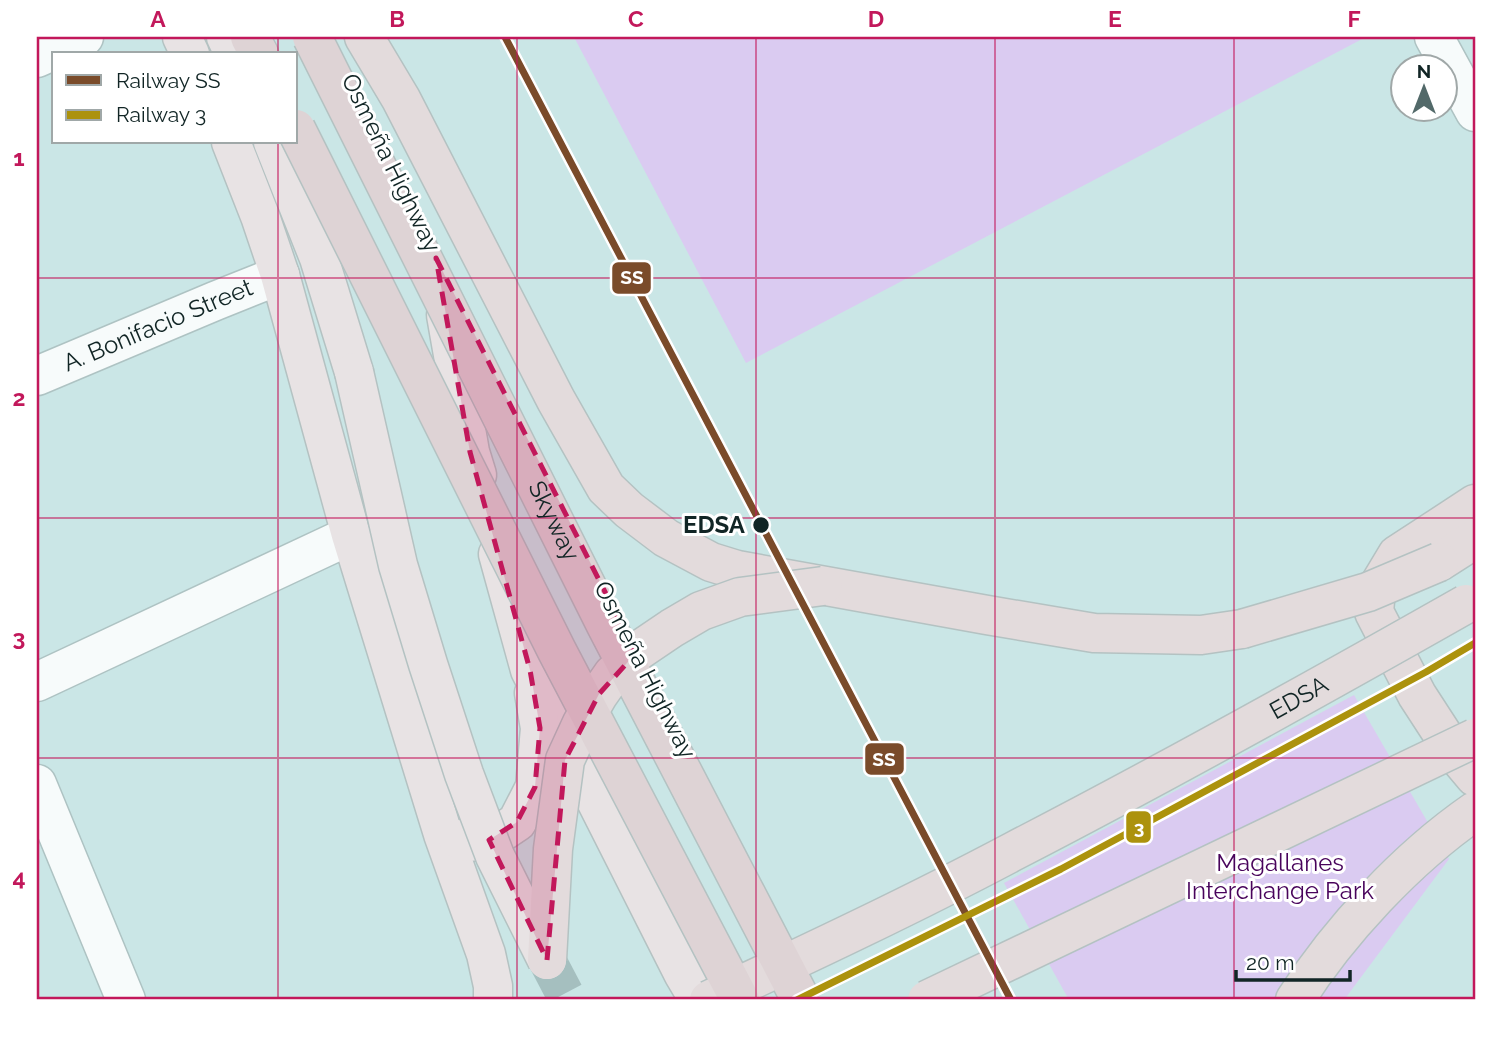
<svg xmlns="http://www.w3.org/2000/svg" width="1512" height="1037" font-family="Raleway,sans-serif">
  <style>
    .green { fill: #dacbf1 }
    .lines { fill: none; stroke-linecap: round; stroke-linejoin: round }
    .trunk-tunnel { stroke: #a5bfbf; stroke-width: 38; stroke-dasharray: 38 19; stroke-linecap: butt }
    .minor-casing { stroke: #aec3c3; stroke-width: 41 }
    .secondary-casing { stroke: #aec3c3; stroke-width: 41 }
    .primary-casing { stroke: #b4c2c2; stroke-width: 41 }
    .trunk-casing { stroke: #b4c2c2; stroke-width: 41 }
    .motorway-casing { stroke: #b4c2c2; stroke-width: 41 }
    .minor { stroke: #f7fbfb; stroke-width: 38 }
    .secondary { stroke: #f7fbfb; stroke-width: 38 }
    .primary { stroke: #e8e3e4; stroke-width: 38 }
    .trunk { stroke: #e3dbdc; stroke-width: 38 }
    .motorway { stroke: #ded3d5; stroke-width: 38 }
    .primary-bridge-casing { stroke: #b4c2c2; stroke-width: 41; stroke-linecap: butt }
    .trunk-bridge-casing { stroke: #b4c2c2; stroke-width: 41; stroke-linecap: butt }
    .motorway-bridge-casing { stroke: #b4c2c2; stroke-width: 41; stroke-linecap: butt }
    .primary-bridge { stroke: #e8e3e4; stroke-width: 38 }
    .trunk-bridge { stroke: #e3dbdc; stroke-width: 38 }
    .motorway-bridge { stroke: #ded3d5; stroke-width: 38 }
    .rail-1-casing { stroke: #fff; stroke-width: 12 }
    .rail-2-casing { stroke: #fff; stroke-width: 12 }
    .rail-1 { stroke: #7a4b2a; stroke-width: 7 }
    .rail-2 { stroke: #ac920d; stroke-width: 7 }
    .marked { fill: #c2185b; fill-opacity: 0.2; stroke: #c2185b; stroke-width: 5; stroke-dasharray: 14 9; stroke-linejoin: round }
    .grid { fill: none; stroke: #c2185b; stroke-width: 2; stroke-opacity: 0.55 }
    .stop-dot { fill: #112525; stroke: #fff; stroke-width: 2.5 }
    .labels { text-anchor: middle; stroke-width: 6; stroke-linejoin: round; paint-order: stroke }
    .street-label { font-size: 24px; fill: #112525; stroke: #fff }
    .stop-label { font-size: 24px; font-weight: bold; fill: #112525; stroke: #fff; text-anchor: end }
    .park-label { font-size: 24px; fill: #48035b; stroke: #fff }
    .line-badge { stroke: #fff; stroke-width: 2.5 }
    .badge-label { font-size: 19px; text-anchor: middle; font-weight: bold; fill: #fff }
    .neatline { fill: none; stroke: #c2185b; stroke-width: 2.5 }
    .grid-label { font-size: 23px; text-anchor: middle; font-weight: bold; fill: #c2185b }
  </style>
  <rect width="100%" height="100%" fill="#cae6e6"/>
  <g class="green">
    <path d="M 574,37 L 1366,37 L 746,363 Z"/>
    <path d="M 1354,695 L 1449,859 L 1344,1000 L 1069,1000 L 1004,883 Z"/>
  </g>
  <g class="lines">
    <path class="trunk-tunnel" d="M 547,960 L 568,1000"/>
    <g class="minor-casing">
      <g id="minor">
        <path d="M 37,58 L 84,37"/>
        <path id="s1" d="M 37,376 L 215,301 L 280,275"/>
        <path d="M 37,682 L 351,535"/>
        <path d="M 37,784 L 126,1000"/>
      </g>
    </g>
    <g class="secondary-casing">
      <path id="secondary" d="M 1434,37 L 1475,112"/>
    </g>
    <g class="primary-casing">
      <g id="primary">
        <path d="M 182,37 L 190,54"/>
        <path d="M 226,37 L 234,54"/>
        <path d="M 231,142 L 260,216 L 280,275 L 351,535 L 443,834 L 486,954 L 493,986 L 493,1000"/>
        <path d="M 273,142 L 319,258 L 354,372"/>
        <path d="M 446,315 L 470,452 L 477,475"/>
        <path d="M 498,554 L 530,670 L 683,973 L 699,1000"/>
        <path d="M 458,839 L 467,842 L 490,840 L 517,822 L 535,787 L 540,728 L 534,693"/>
      </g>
    </g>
    <g class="trunk-casing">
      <g id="trunk">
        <path d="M 364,37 L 401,99 L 556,400 L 606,488 L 629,510 L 666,538 L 711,562 L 737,570 L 987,615 L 1094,633 L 1201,635 L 1242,629"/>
        <path d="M 1475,504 L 1397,555 L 1376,590 L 1374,612 L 1417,695 L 1454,752 L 1475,777"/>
        <path d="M 1439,562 L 1475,539"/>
        <path d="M 1295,1000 C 1339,931 1407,858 1475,811"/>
      </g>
    </g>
    <g class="motorway-casing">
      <path id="motorway" d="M 250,37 L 259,54"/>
    </g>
    <use href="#minor" class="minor"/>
    <use href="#secondary" class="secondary"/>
    <use href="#primary" class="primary"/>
    <use href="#trunk" class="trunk"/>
    <use href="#motorway" class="motorway"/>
    <g class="primary-bridge-casing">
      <path id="primary-bridge" d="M 354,372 L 398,565 L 428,664 L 464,774 L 495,856 L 547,960"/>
    </g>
    <g class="trunk-bridge-casing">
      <g id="trunk-bridge">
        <path d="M 1242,629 L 1368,592 L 1439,562"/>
        <path d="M 547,960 L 553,849 L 565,760 L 582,723 L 599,694 L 613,674 L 638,651 L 672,628 L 701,611 L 740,597 L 823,586"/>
        <path id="s2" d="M 709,1000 C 812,952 914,904 1014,851 C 1167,772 1316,689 1466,604"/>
        <path d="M 927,1000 L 1475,738"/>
      </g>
    </g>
    <g class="motorway-bridge-casing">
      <g id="motorway-bridge">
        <path id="s3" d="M 312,37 L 606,625 L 801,1000"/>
        <path d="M 296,129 L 557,651 L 740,1000"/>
      </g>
    </g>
    <use href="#primary-bridge" class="primary-bridge"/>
    <use href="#trunk-bridge" class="trunk-bridge"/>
    <use href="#motorway-bridge" class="motorway-bridge"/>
    <g class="rail-1-casing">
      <path id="rail-1" d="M 505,37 L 1011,1000"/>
    </g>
    <g class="rail-2-casing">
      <path id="rail-2" d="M 797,1000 L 1061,869 L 1426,672 L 1475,643"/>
    </g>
    <use href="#rail-1" class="rail-1"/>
    <use href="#rail-2" class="rail-2"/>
  </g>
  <path class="marked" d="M 436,258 L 636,653 L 599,694 L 565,760 L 547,960 L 489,840 L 517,822 L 535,787 L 540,728 L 530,670 L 470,452 Z"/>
  <path class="grid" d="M 278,37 L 278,54M 517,37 L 517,1000M 756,37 L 756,1000M 995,37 L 995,1000M 1234,37 L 1234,1000M 278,142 L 278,1000M 37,278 L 1475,278M 37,518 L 1475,518M 37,758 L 1475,758"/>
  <circle class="stop-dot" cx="761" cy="525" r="9"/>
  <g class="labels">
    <g class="street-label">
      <text transform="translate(391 163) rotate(64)" y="8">Osmeña Highway</text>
      <text dy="8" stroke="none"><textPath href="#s1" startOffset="131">A. Bonifacio Street</textPath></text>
      <text dy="8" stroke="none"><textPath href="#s3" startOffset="541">Skyway</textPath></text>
      <text transform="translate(645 670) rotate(63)" y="8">Osmeña Highway</text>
      <text dy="8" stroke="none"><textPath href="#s2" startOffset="663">EDSA</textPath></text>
    </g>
    <g class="stop-label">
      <text x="745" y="533">EDSA</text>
    </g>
    <g class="park-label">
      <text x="1280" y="871">Magallanes<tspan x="1280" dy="28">Interchange Park</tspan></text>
    </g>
  </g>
  <g class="line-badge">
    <rect x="611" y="261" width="41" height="34" rx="7" fill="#7a4b2a"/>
    <rect x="864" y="742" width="41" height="34" rx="7" fill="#7a4b2a"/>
    <rect x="1125" y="810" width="27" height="34" rx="7" fill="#ac920d"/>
  </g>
  <g class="badge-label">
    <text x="632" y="284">SS</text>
    <text x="884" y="766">SS</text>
    <text x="1139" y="834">3</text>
  </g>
  <rect width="1512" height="1037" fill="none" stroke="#ffffff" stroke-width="77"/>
  <rect x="52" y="52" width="245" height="91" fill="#ffffff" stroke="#a0a8a8" stroke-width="2"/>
  <rect x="66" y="75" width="35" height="10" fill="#7a4b2a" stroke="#a0a8a8" stroke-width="2"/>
  <text x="116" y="88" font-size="21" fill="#112525">Railway SS</text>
  <rect x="66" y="110" width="35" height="10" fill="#ac920d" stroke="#a0a8a8" stroke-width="2"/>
  <text x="116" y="122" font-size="21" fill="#112525">Railway 3</text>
  <g transform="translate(1424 88)"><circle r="33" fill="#ffffff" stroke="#a0a8a8" stroke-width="2"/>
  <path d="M0-5L12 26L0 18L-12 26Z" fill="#526969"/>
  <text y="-10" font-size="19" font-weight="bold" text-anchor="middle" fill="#112525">N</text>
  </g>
  <path d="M1236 970v10h114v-10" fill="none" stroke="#112525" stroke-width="3.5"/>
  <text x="1246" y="970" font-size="21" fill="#112525" stroke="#ffffff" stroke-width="5" paint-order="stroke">20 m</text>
  <rect x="38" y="38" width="1436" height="960" class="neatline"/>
  <g class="grid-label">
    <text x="158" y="27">A</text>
    <text x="397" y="27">B</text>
    <text x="636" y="27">C</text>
    <text x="876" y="27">D</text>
    <text x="1115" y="27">E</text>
    <text x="1354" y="27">F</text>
    <text x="19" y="166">1</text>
    <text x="19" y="406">2</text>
    <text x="19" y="646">3</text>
    <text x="19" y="886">4</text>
  </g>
</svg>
